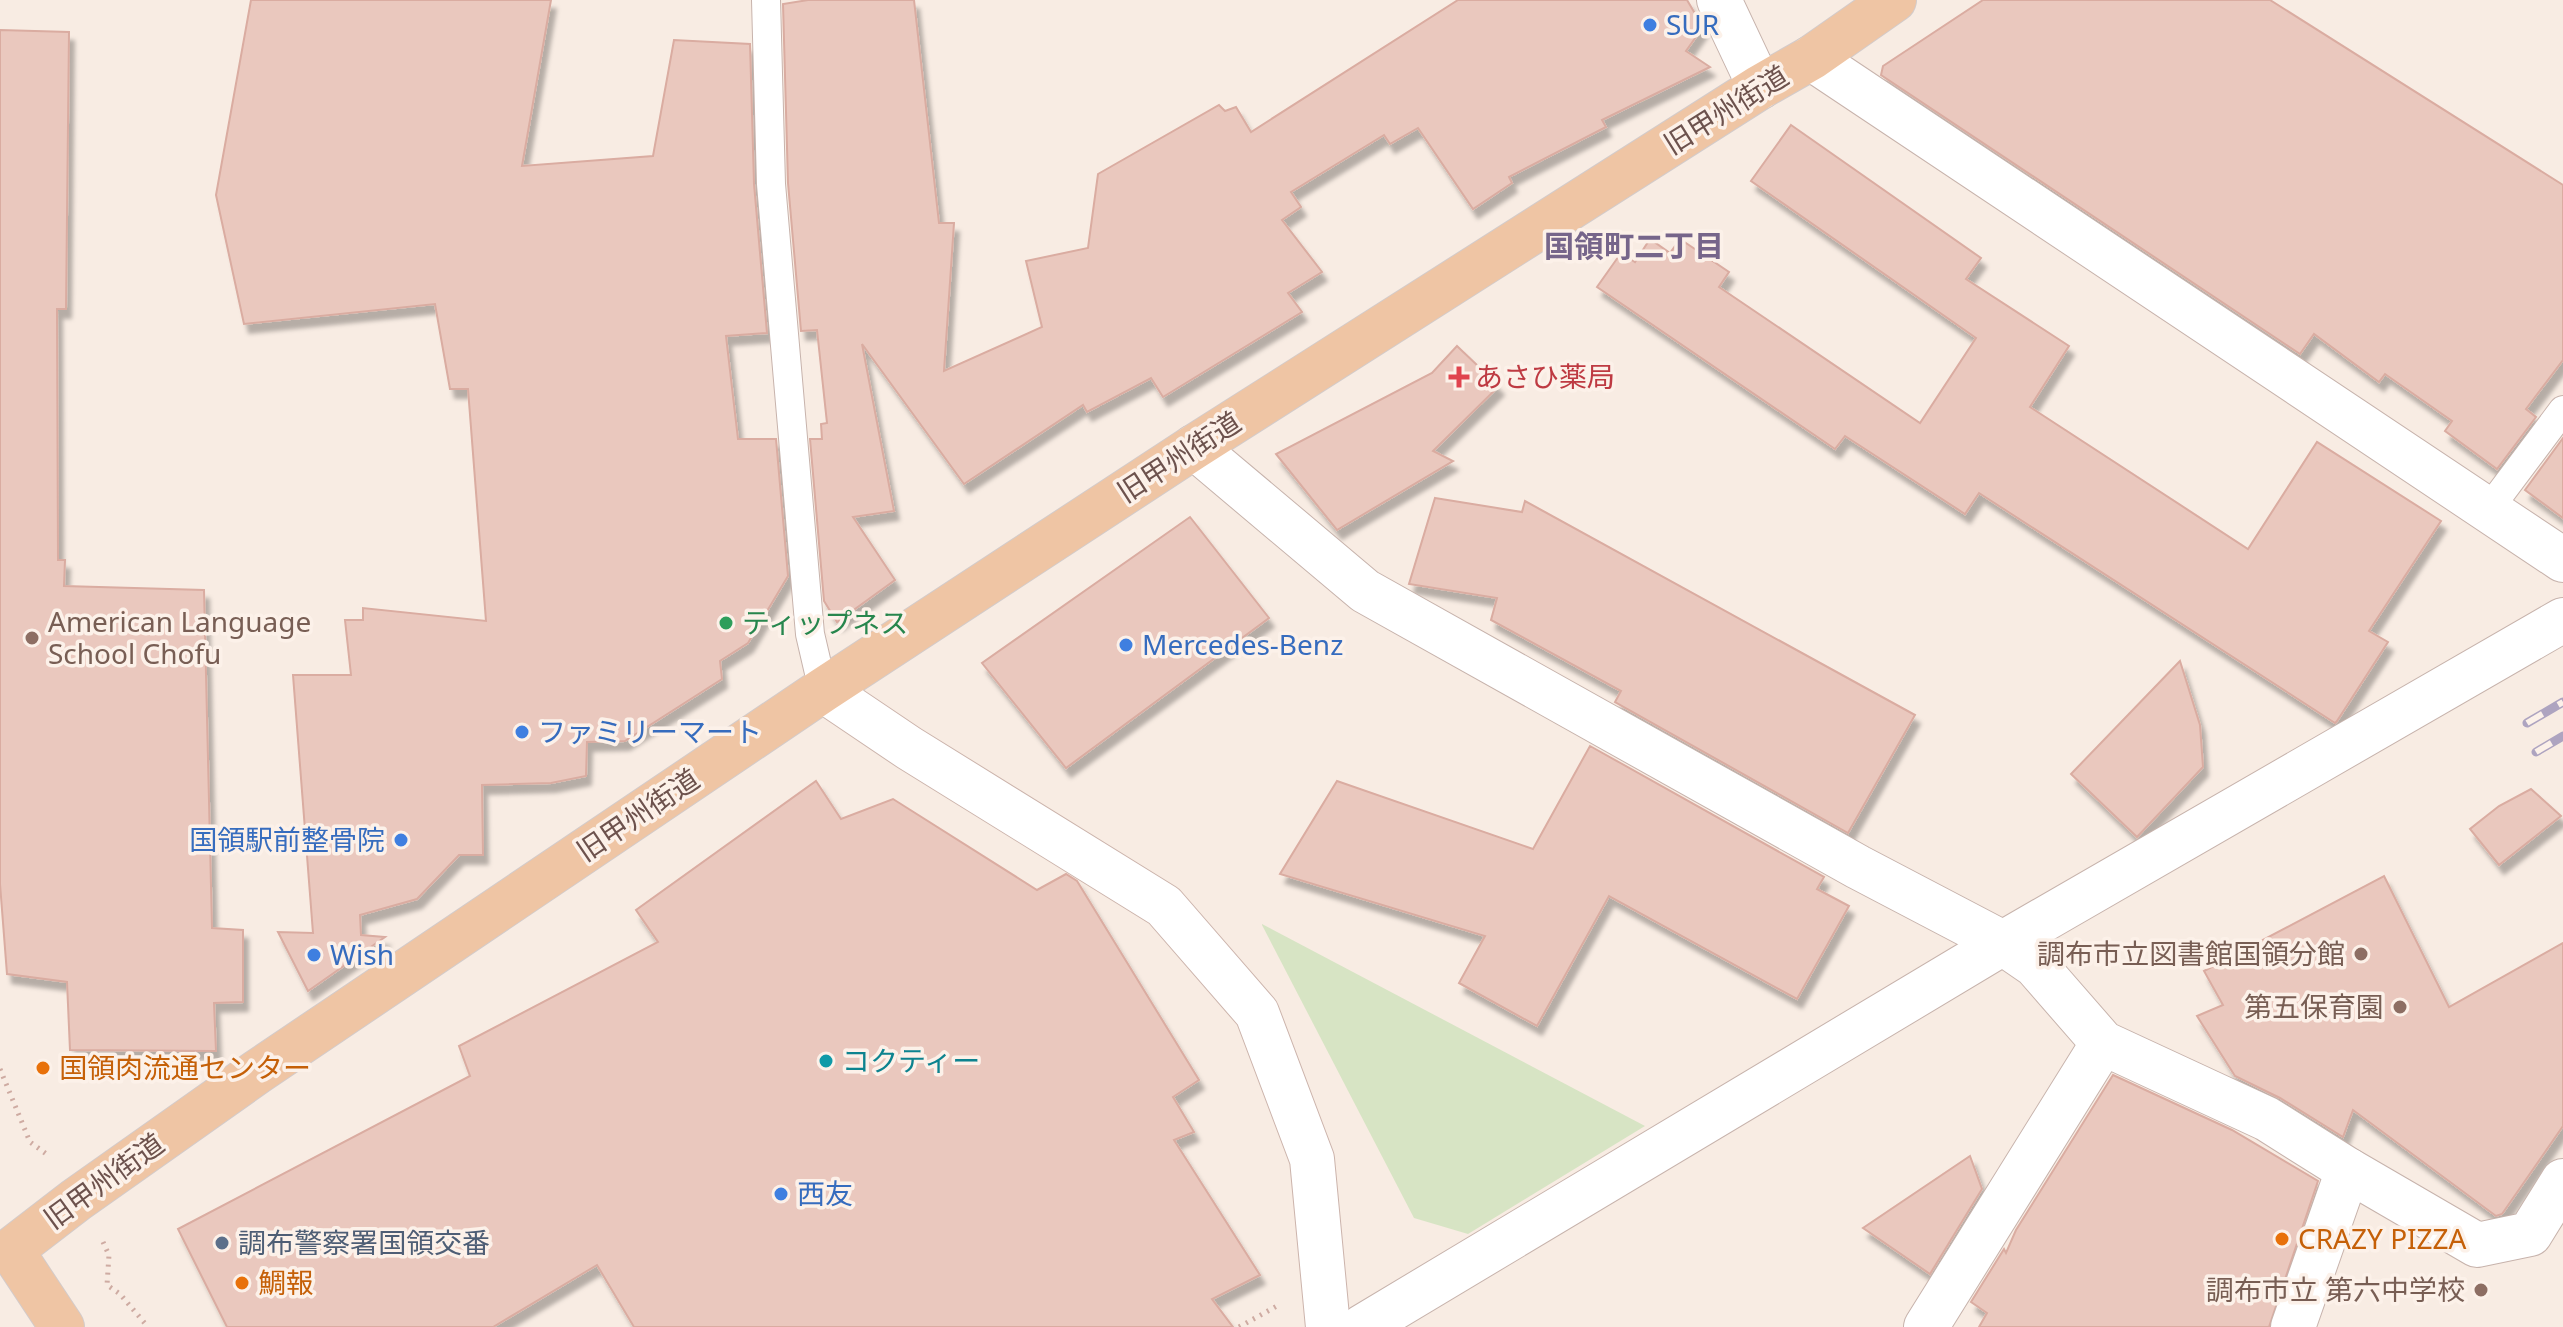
<svg xmlns="http://www.w3.org/2000/svg" width="2563" height="1327" font-family="'Noto Sans','Noto Sans JP',sans-serif">
  <style>
    .green { fill: #d7e4c4 }
    .building { fill: #eac8be; stroke: #daaca1; stroke-width: 2; filter: url(#shadow) }
    .lines { fill: none; stroke-linecap: round; stroke-linejoin: round }
    .lane-casing { stroke: #c7b3ac; stroke-width: 30 }
    .street-casing { stroke: #c7b3ac; stroke-width: 46 }
    .secondary-casing { stroke: #ccb4ac; stroke-width: 46 }
    .primary-casing { stroke: #d3cbca; stroke-width: 46 }
    .path { stroke: #ceaba2; stroke-width: 5; stroke-dasharray: 2 6; stroke-linecap: butt }
    .lane { stroke: #fff; stroke-width: 28 }
    .street { stroke: #fff; stroke-width: 44 }
    .secondary { stroke: #fff; stroke-width: 44 }
    .primary { stroke: #efc5a4; stroke-width: 44 }
    .rail-casing { stroke: #aea4c0; stroke-width: 9 }
    .rail { stroke: #fcf1e9; stroke-width: 6; stroke-dasharray: 18; stroke-linecap: butt }
    .shop-dot { fill: #3f7fe0; stroke: #fcf1e9; stroke-width: 3 }
    .health-dot { fill: #e0444e; stroke: #fcf1e9; stroke-width: 3 }
    .leisure-dot { fill: #2e9e5b; stroke: #fcf1e9; stroke-width: 3 }
    .education-dot { fill: #8d6e63; stroke: #fcf1e9; stroke-width: 3 }
    .culture-dot { fill: #0f9aa8; stroke: #fcf1e9; stroke-width: 3 }
    .food-dot { fill: #e8710a; stroke: #fcf1e9; stroke-width: 3 }
    .service-dot { fill: #5c6f8a; stroke: #fcf1e9; stroke-width: 3 }
    .labels { text-anchor: middle; stroke-width: 7; stroke-linejoin: round; paint-order: stroke }
    .shop-label { font-size: 28px; fill: #366cbe; stroke: #fcf1e9; text-anchor: start }
    .street-label { font-size: 28px; fill: #6d524d; stroke: #fcf1e9 }
    .health-label { font-size: 28px; fill: #be3a42; stroke: #fcf1e9; text-anchor: start }
    .education-label { font-size: 28px; fill: #785e54; stroke: #fcf1e9; text-anchor: end }
    .leisure-label { font-size: 28px; fill: #27864d; stroke: #fcf1e9; text-anchor: start }
    .culture-label { font-size: 28px; fill: #0d838f; stroke: #fcf1e9; text-anchor: start }
    .food-label { font-size: 28px; fill: #c56008; stroke: #fcf1e9; text-anchor: start }
    .service-label { font-size: 28px; fill: #4e5e75; stroke: #fcf1e9; text-anchor: start }
    .neighbourhood-label { font-size: 30px; font-weight: bold; fill: #76658a; stroke: #fcf1e9 }
  </style>
  <defs>
    <filter id="shadow"><feDropShadow dx="5" dy="9" stdDeviation="2" flood-color="#0004"/></filter>
  </defs>
  <rect width="100%" height="100%" fill="#f8ece3"/>
  <path class="green" d="M 1262,925 L 1262,924 L 1645,1126 L 1468,1234 L 1414,1218 Z"/>
  <g class="building">
    <path d="M 251,0 L 551,0 L 522,166 L 653,156 L 674,40 L 750,44 L 754,184 L 767,333 L 726,336 L 738,439 L 776,439 L 788,576 L 748,643 L 720,661 L 722,679 L 625,741 L 587,742 L 586,776 L 551,783 L 482,785 L 483,855 L 459,855 L 417,899 L 360,915 L 361,935 L 385,937 L 308,991 L 278,932 L 313,933 L 293,675 L 351,675 L 345,620 L 363,620 L 363,608 L 486,621 L 468,389 L 450,389 L 435,304 L 244,324 L 216,195 Z"/>
    <path d="M 808,0 L 914,0 L 939,223 L 954,223 L 944,371 L 1042,327 L 1026,261 L 1088,248 L 1098,174 L 1219,105 L 1225,111 L 1236,107 L 1251,132 L 1458,0 L 1687,0 L 1703,27 L 1686,51 L 1710,67 L 1602,120 L 1606,127 L 1509,177 L 1512,183 L 1473,209 L 1418,128 L 1390,144 L 1384,135 L 1291,192 L 1301,207 L 1282,220 L 1322,272 L 1288,293 L 1302,312 L 1163,397 L 1151,378 L 1087,412 L 1083,405 L 964,484 L 862,344 L 894,511 L 853,517 L 895,580 L 837,622 L 824,601 L 810,439 L 822,439 L 821,424 L 827,423 L 817,330 L 801,331 L 788,183 L 783,4 Z"/>
    <path d="M 1983,0 L 2270,0 L 2563,185 L 2563,360 L 2526,409 L 2536,417 L 2497,469 L 2445,431 L 2452,421 L 2385,374 L 2379,382 L 2314,334 L 2300,354 L 1881,75 L 1883,66 Z"/>
    <path d="M 0,30 L 69,32 L 66,309 L 57,309 L 58,560 L 65,560 L 64,586 L 204,590 L 212,928 L 243,930 L 243,1002 L 214,1003 L 216,1051 L 70,1050 L 67,982 L 7,974 L 0,884 Z"/>
    <path d="M 1791,125 L 1981,258 L 1966,279 L 2069,346 L 2030,407 L 2248,549 L 2317,442 L 2441,521 L 2369,631 L 2388,642 L 2337,721 L 2335,723 L 1979,493 L 1965,514 L 1845,436 L 1835,449 L 1597,287 L 1621,253 L 1635,262 L 1650,239 L 1670,253 L 1680,239 L 1729,272 L 1719,287 L 1920,423 L 1976,338 L 1751,181 Z"/>
    <path d="M 1457,346 L 1499,386 L 1433,451 L 1453,461 L 1337,530 L 1276,454 L 1432,373 Z"/>
    <path d="M 2563,438 L 2563,518 L 2525,490 Z"/>
    <path d="M 1435,498 L 1522,512 L 1525,501 L 1915,715 L 1848,833 L 1615,702 L 1621,691 L 1491,620 L 1497,598 L 1409,584 Z"/>
    <path d="M 1190,517 L 1269,618 L 1066,768 L 982,663 Z"/>
    <path d="M 2180,661 L 2200,725 L 2203,767 L 2137,837 L 2071,774 Z"/>
    <path d="M 1590,746 L 1824,877 L 1817,889 L 1849,906 L 1797,999 L 1609,896 L 1537,1026 L 1459,983 L 1485,936 L 1280,874 L 1337,781 L 1533,849 Z"/>
    <path d="M 816,781 L 841,819 L 893,799 L 1037,890 L 1066,874 L 1077,881 L 1199,1080 L 1173,1097 L 1194,1132 L 1174,1140 L 1260,1275 L 1212,1299 L 1233,1327 L 634,1327 L 597,1265 L 493,1327 L 227,1327 L 178,1229 L 470,1076 L 459,1046 L 658,942 L 636,910 Z"/>
    <path d="M 2531,789 L 2561,816 L 2499,865 L 2470,829 L 2499,806 Z"/>
    <path d="M 2384,876 L 2449,1007 L 2563,943 L 2563,1126 L 2502,1214 L 2496,1216 L 2353,1110 L 2343,1137 L 2280,1098 L 2235,1076 L 2197,1016 L 2223,1005 L 2204,971 Z"/>
    <path d="M 2113,1075 L 2232,1130 L 2318,1181 L 2269,1327 L 1979,1327 L 1987,1313 L 1971,1302 L 2004,1249 L 2006,1253 L 2016,1230 Z"/>
    <path d="M 1970,1156 L 1982,1189 L 1930,1274 L 1863,1228 Z"/>
  </g>
  <g class="lines">
    <g class="lane-casing">
      <g id="lane">
        <path d="M 766,0 L 771,184 L 810,634 L 823,690"/>
        <path d="M 2488,510 L 2563,410"/>
      </g>
    </g>
    <g class="street-casing">
      <g id="street">
        <path d="M 1719,0 L 1760,87"/>
        <path d="M 1811,58 L 2563,560"/>
        <path d="M 1194,447 L 1365,591 L 1858,867 L 2003,943 L 2035,965 L 2103,1043 L 2267,1119 L 2348,1170 L 2477,1245 L 2530,1234 L 2563,1181"/>
        <path d="M 1362,1327 L 2003,943 L 2563,620"/>
        <path d="M 1926,1327 L 2103,1043"/>
        <path d="M 2293,1327 L 2348,1170"/>
      </g>
    </g>
    <g class="secondary-casing">
      <path id="secondary" d="M 823,690 L 909,748 L 1164,906 L 1257,1013 L 1312,1159 L 1328,1327"/>
    </g>
    <g class="primary-casing">
      <path id="primary" d="M 62,1327 L 11,1250 L 76,1200 L 257,1072 L 823,690 L 1194,447 L 1760,87 L 1811,58 L 1894,0"/>
    </g>
    <g class="path">
      <path d="M 0,1069 L 30,1142 L 49,1156"/>
      <path d="M 103,1242 L 109,1255 L 107,1285 L 120,1294 L 148,1327"/>
      <path d="M 1239,1327 L 1277,1306"/>
    </g>
    <use href="#lane" class="lane"/>
    <use href="#street" class="street"/>
    <use href="#secondary" class="secondary"/>
    <use href="#primary" class="primary"/>
    <g class="rail-casing">
      <g id="rail">
        <path d="M 2527,723 L 2563,702"/>
        <path d="M 2536,752 L 2563,736"/>
      </g>
    </g>
    <use href="#rail" class="rail"/>
  </g>
  <g class="shop-dot">
    <circle cx="1650" cy="25" r="8"/>
    <circle cx="1126" cy="645" r="8"/>
    <circle cx="522" cy="732" r="8"/>
    <circle cx="401" cy="840" r="8"/>
    <circle cx="314" cy="955" r="8"/>
    <circle cx="781" cy="1194" r="8"/>
  </g>
  <path class="health-dot" d="M1455 365h8v8h8v8h-8v8h-8v-8h-8v-8h8z"/>
  <circle class="leisure-dot" cx="726" cy="623" r="8"/>
  <g class="education-dot">
    <circle cx="32" cy="638" r="8"/>
    <circle cx="2361" cy="954" r="8"/>
    <circle cx="2400" cy="1007" r="8"/>
    <circle cx="2481" cy="1290" r="8"/>
  </g>
  <circle class="culture-dot" cx="826" cy="1061" r="8"/>
  <g class="food-dot">
    <circle cx="43" cy="1068" r="8"/>
    <circle cx="2282" cy="1239" r="8"/>
    <circle cx="242" cy="1283" r="8"/>
  </g>
  <circle class="service-dot" cx="222" cy="1243" r="8"/>
  <g class="labels">
    <g class="shop-label">
      <text x="1666" y="35">SUR</text>
      <text x="1142" y="655">Mercedes-Benz</text>
      <text x="538" y="742">ファミリーマート</text>
      <text x="385" y="850" text-anchor="end">国領駅前整骨院</text>
      <text x="330" y="965">Wish</text>
      <text x="797" y="1204">西友</text>
    </g>
    <g class="street-label">
      <text transform="translate(1726 110) rotate(-32)" y="10">旧甲州街道</text>
      <text transform="translate(1179 457) rotate(-33)" y="10">旧甲州街道</text>
      <text transform="translate(638 815) rotate(-34)" y="10">旧甲州街道</text>
      <text transform="translate(104 1181) rotate(-36)" y="10">旧甲州街道</text>
    </g>
    <g class="health-label">
      <text x="1475" y="387">あさひ薬局</text>
    </g>
    <g class="education-label">
      <text x="48" y="632" text-anchor="start">American Language<tspan x="48" dy="32">School Chofu</tspan></text>
      <text x="2345" y="964">調布市立図書館国領分館</text>
      <text x="2384" y="1017">第五保育園</text>
      <text x="2465" y="1300">調布市立 第六中学校</text>
    </g>
    <g class="leisure-label">
      <text x="742" y="633">ティップネス</text>
    </g>
    <g class="culture-label">
      <text x="842" y="1071">コクティー</text>
    </g>
    <g class="food-label">
      <text x="59" y="1078">国領肉流通センター</text>
      <text x="2298" y="1249">CRAZY PIZZA</text>
      <text x="258" y="1293">鯛報</text>
    </g>
    <g class="service-label">
      <text x="238" y="1253">調布警察署国領交番</text>
    </g>
    <g class="neighbourhood-label">
      <text x="1634" y="257">国領町二丁目</text>
    </g>
  </g>
</svg>
